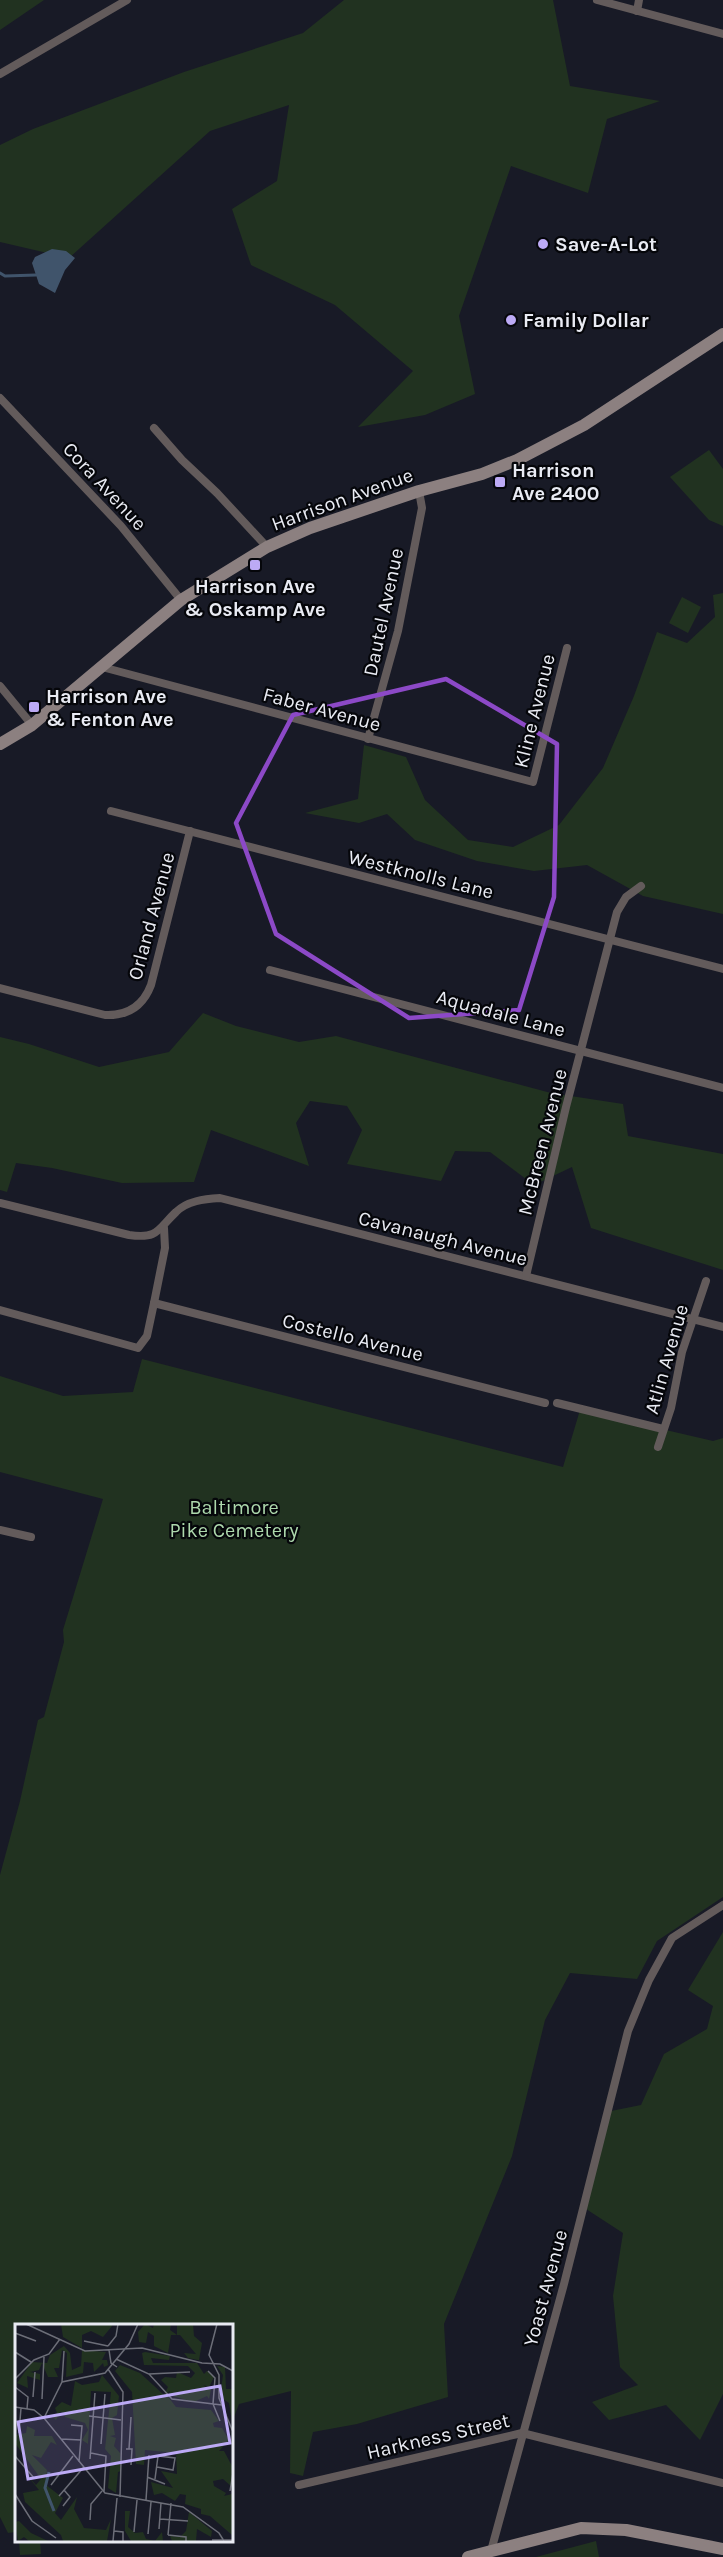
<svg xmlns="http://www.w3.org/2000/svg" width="723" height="2557" font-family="Karla,sans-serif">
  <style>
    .green { fill: #213220 }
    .water { fill: #40546b }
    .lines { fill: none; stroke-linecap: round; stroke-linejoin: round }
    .stream { stroke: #40546b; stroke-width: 3 }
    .street { stroke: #635b5b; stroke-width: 8 }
    .secondary { stroke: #8c8080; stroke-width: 12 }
    .marked { fill: none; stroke: #8c49c7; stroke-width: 4.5; stroke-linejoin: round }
    .poi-dot { fill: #bcaaf5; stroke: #05060a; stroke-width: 2 }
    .labels { text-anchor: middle; stroke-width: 4.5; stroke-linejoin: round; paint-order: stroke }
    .poi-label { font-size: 20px; font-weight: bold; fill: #e9ebf3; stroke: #05060a; text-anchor: start }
    .street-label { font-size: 20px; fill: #e9ebf3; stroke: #05060a }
    .park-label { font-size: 20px; fill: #add8ac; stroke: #05060a }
    .inset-river { fill: none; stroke: #40546b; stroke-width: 3 }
    .inset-road { fill: none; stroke: #6c6e78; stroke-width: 1.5 }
    .view { fill: #bcaaf5; fill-opacity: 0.15; stroke: #bcaaf5; stroke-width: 3 }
    .inset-edge { fill: none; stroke: #e9ebf3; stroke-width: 3 }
  </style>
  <rect width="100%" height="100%" fill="#181a26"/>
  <g class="green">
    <path d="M 0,0 L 44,0 L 0,30 Z"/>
    <path d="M 344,0 L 553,0 L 570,86 L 660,101 L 607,119 L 588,193 L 511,166 L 459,316 L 475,394 L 425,415 L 358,427 L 413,371 L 335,305 L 251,265 L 232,209 L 277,181 L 289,105 L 210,131 L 69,258 L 0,242 L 0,145 L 33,129 L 184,72 L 303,33 Z"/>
    <path d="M 709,450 L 723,469 L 723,526 L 709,520 L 670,477 Z"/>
    <path d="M 723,593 L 723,914 L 643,896 L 587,865 L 534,871 L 477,861 L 415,840 L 387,814 L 359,823 L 305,813 L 358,799 L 364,745 L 406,757 L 425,800 L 468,840 L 513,847 L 559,825 L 603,768 L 634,696 L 657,632 L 687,643 L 715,617 L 713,595 Z"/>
    <path d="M 682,597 L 701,607 L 688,633 L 669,623 Z"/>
    <path d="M 203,1013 L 236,1026 L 299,1042 L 336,1036 L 551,1093 L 623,1104 L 628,1136 L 723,1154 L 723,1270 L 591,1228 L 572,1167 L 534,1185 L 490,1152 L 455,1151 L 441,1181 L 347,1164 L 362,1130 L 347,1106 L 310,1101 L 296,1123 L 309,1166 L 211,1130 L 194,1182 L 122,1183 L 52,1168 L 16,1163 L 7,1192 L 0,1190 L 0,1037 L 29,1044 L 99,1067 L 169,1052 Z"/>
    <path d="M 142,1359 L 563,1467 L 580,1410 L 713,1441 L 723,1438 L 723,1897 L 657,1941 L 637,1979 L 570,1973 L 545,2020 L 512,2156 L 444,2324 L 448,2397 L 357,2424 L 313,2432 L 303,2476 L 290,2473 L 291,2391 L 239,2404 L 231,2425 L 231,2326 L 16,2326 L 16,2532 L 8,2533 L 0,2517 L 0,1875 L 20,1801 L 38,1720 L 44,1717 L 64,1642 L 63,1630 L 103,1499 L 0,1472 L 0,1376 L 63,1396 L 133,1392 Z"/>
    <path d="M 723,1932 L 723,2394 L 700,2440 L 666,2405 L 609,2420 L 592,2402 L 638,2385 L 620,2367 L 613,2296 L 623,2233 L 583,2207 L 606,2112 L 641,2105 L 664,2054 L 707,2029 L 713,2006 L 688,1990 Z"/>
    <path d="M 19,2541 L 40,2541 L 41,2554 L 20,2555 Z"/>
    <path d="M 596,2541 L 599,2557 L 536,2557 Z"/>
  </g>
  <path class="water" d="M 52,249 L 66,251 L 75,258 L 65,270 L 55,293 L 39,284 L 32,263 L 35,257 Z"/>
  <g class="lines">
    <path class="stream" d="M 0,273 L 5,276 L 36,275"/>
    <g class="street">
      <path d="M 597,0 L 723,34"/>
      <path d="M 637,11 L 639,0"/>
      <path d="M 0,74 L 127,0"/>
      <path d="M 0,398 L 121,526 L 181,600"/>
      <path d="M 154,428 L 182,460 L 217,493 L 267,547"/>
      <path d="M 102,667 L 533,782 L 567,648"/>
      <path d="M 0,686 L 32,725"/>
      <path d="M 368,739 L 398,631 L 422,508 L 419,491"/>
      <path d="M 111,811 L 723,969"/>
      <path d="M 270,970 L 723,1088"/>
      <path d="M 0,988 L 105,1015 C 127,1016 143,1006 151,985 L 190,831"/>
      <path d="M 0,1203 L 129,1235 C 159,1239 157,1230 176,1212 C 187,1201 204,1199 220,1198 L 723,1327"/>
      <path d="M 526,1276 L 566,1107 L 617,912 L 626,897 L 641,886"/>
      <path d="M 154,1303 L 545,1403"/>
      <path d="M 0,1310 L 138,1348 L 147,1336 L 154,1303 L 165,1248 L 164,1228"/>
      <path d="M 557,1403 L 663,1429"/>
      <path d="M 658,1447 L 671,1408 L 682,1352 L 706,1281"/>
      <path d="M 0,1530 L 31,1537"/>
      <path d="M 299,2485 L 522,2433 L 723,2483"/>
      <path d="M 491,2551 L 564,2284 L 628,2031 L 649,1980 L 672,1938 L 723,1905"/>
    </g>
    <g class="secondary">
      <path d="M 0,744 L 32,725 L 181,600 L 267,547 L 310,528 L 419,491 L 482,474 L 517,460 L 584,425 L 723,334"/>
      <path d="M 468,2557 L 581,2528 L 626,2530 L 723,2549"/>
    </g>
  </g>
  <path class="marked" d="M 446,679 L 557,744 L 554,897 L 519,1010 L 409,1018 L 276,934 L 236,823 L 293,715 Z"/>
  <g class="poi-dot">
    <circle cx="543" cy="244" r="6"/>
    <circle cx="511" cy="320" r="6"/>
    <rect x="494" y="476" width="12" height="12" rx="3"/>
    <rect x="249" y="559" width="12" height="12" rx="3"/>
    <rect x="28" y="701" width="12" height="12" rx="3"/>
  </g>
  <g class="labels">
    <g class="poi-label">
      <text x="555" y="251">Save-A-Lot</text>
      <text x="523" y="327">Family Dollar</text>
      <text x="512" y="477">Harrison<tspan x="512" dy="23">Ave 2400</tspan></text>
      <text x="255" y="593" text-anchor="middle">Harrison Ave<tspan x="255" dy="23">&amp; Oskamp Ave</tspan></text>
      <text x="46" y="703">Harrison Ave<tspan x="46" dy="23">&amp; Fenton Ave</tspan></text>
    </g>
    <g class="street-label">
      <text transform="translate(105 486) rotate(47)" y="7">Cora Avenue</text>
      <text transform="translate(342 499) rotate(-20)" y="7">Harrison Avenue</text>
      <text transform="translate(383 612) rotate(-78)" y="7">Dautel Avenue</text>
      <text transform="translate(322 709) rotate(15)" y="7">Faber Avenue</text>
      <text transform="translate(534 711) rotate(-76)" y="7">Kline Avenue</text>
      <text transform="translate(421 874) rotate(14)" y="7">Westknolls Lane</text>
      <text transform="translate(151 916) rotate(-75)" y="7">Orland Avenue</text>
      <text transform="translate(501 1013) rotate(15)" y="7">Aquadale Lane</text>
      <text transform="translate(542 1142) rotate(-76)" y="7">McBreen Avenue</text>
      <text transform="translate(443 1238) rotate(14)" y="7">Cavanaugh Avenue</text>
      <text transform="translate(353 1337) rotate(14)" y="7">Costello Avenue</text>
      <text transform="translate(666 1359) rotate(-74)" y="7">Atlin Avenue</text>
      <text transform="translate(545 2288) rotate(-75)" y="7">Yoast Avenue</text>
      <text transform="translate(438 2436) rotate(-13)" y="7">Harkness Street</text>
    </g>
    <g class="park-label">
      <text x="234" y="1514">Baltimore<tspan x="234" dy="23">Pike Cemetery</tspan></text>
    </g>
  </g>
  <g transform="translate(15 2324)">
    <rect width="218" height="218" fill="#181a26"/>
    <path d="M 46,0 L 97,0 L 97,2 L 88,13 L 76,7 L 67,11 L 67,24 L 48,13 ZM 130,0 L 138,4 L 139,0 L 156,0 L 155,6 L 162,11 L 162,0 L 178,0 L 179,12 L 187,19 L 184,36 L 193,38 L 173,34 L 169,29 L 181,30 L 165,11 L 156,11 L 153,29 L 139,22 L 139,12 L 133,8 L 131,19 L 124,18 L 123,8 ZM 49,22 L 55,29 L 57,46 L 66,42 L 67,26 L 91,28 L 87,36 L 92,36 L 93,41 L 89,43 L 88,39 L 79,48 L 78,39 L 69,38 L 68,49 L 51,53 L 52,29 L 47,26 L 44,44 L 39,44 L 43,53 L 33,53 L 27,39 L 24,46 L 15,48 L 25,50 L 25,56 L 12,52 L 13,64 L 2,59 L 17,38 L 32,39 L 35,31 ZM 130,28 L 155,32 L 154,36 L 136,34 L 138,39 L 182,39 L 189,50 L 192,47 L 199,53 L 194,63 L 188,61 L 196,66 L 194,75 L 192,72 L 179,78 L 154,71 L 155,67 L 151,70 L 161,83 L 196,86 L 204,97 L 198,99 L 199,103 L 207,104 L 214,116 L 204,127 L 209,127 L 217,142 L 217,163 L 208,155 L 198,157 L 199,162 L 211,169 L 209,172 L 217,170 L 217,211 L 195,192 L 186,190 L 186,185 L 170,180 L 171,171 L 165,170 L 160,177 L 147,169 L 139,171 L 136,158 L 158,164 L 146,147 L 162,150 L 161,129 L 130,126 L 129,141 L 121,140 L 117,68 L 100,47 L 105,41 L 125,49 L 149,71 L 153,63 L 146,56 L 150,53 L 161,54 L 162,48 L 176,54 L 180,49 L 173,42 L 129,41 L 127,29 ZM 202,42 L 210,43 L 211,65 L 217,65 L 217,98 L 214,79 L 205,73 L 208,51 ZM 87,51 L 104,72 L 102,91 L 97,94 L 100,111 L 95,112 L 101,114 L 99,122 L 105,129 L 106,147 L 103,148 L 101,169 L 93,164 L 96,132 L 90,125 L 96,68 L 76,67 L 73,120 L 67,116 L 73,106 L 70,99 L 50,93 L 49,89 L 45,88 L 41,96 L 38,93 L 42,89 L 40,84 L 47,78 L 56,82 L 60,57 L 67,61 L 84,58 ZM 12,102 L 20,106 L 19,112 L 37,112 L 42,121 L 36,118 L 26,134 L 17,131 L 32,146 L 31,161 L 48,174 L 40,189 L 46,196 L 62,173 L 59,185 L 69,204 L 91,206 L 96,195 L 92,217 L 48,217 L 46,211 L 10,178 L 8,169 L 24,166 L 11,150 L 21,161 L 26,155 L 0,119 L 0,111 L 11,109 ZM 110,187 L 115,187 L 113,203 L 120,209 L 128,208 L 131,215 L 140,217 L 147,208 L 148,217 L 116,217 L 110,207 ZM 174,188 L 197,207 L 196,213 L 182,205 L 181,217 L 157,217 L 155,212 L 165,213 L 171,207 ZM 4,197 L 16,209 L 33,217 L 14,217 L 9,213 L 3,217 L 0,198 Z" fill="#213220"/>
    <path class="inset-river" d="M 34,148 L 30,164 L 39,187"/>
    <path class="inset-road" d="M 11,0 L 70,27 L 127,24 L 187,39 L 205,40 L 218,47M 202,0 L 194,31 L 204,51 L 204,74 L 218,108M 0,9 L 21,17M 69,17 L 93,22M 93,22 L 101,12 L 103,0M 94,26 L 96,39 L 102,43M 0,28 L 16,38M 101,35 L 134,50 L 157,75 L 207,81M 93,45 L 108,68 L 105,173M 193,47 L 200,54 L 198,80 L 205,97M 134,50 L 175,48M 0,55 L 19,36 L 34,30 L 45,15M 47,58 L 49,27M 0,63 L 13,73 L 12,85M 18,73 L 20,48M 27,75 L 29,33M 0,83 L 19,86 L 29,94 L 90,169 L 168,183 L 204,209 L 209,217M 74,92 L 106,96M 29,94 L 47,58 L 90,49 L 114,20 L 123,0M 56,101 L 67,102 L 64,138M 4,109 L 6,84M 46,115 L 66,116M 86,120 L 90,70M 111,125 L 117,125 L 116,141M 114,125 L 116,93M 76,129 L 91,132 L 89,168M 0,132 L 19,154M 75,135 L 80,69M 132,153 L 150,160M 140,155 L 143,132 L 160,134 L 158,146 L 142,143M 36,161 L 58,132M 215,167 L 218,149M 0,170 L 17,197 L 41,214M 44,172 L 69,143M 131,176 L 134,131M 48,182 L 55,173 L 49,166M 145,195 L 173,197M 75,196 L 76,180 L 87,167M 144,205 L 146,179M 99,207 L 108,208 L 108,217M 119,208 L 122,176M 133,210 L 136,178M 153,211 L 156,179M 153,211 L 171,213 L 171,217M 197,216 L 218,216M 98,217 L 102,174"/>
    <path class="view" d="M 205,62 L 215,119 L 13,155 L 3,98 Z"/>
    <rect width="218" height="218" class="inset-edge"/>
  </g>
</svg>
